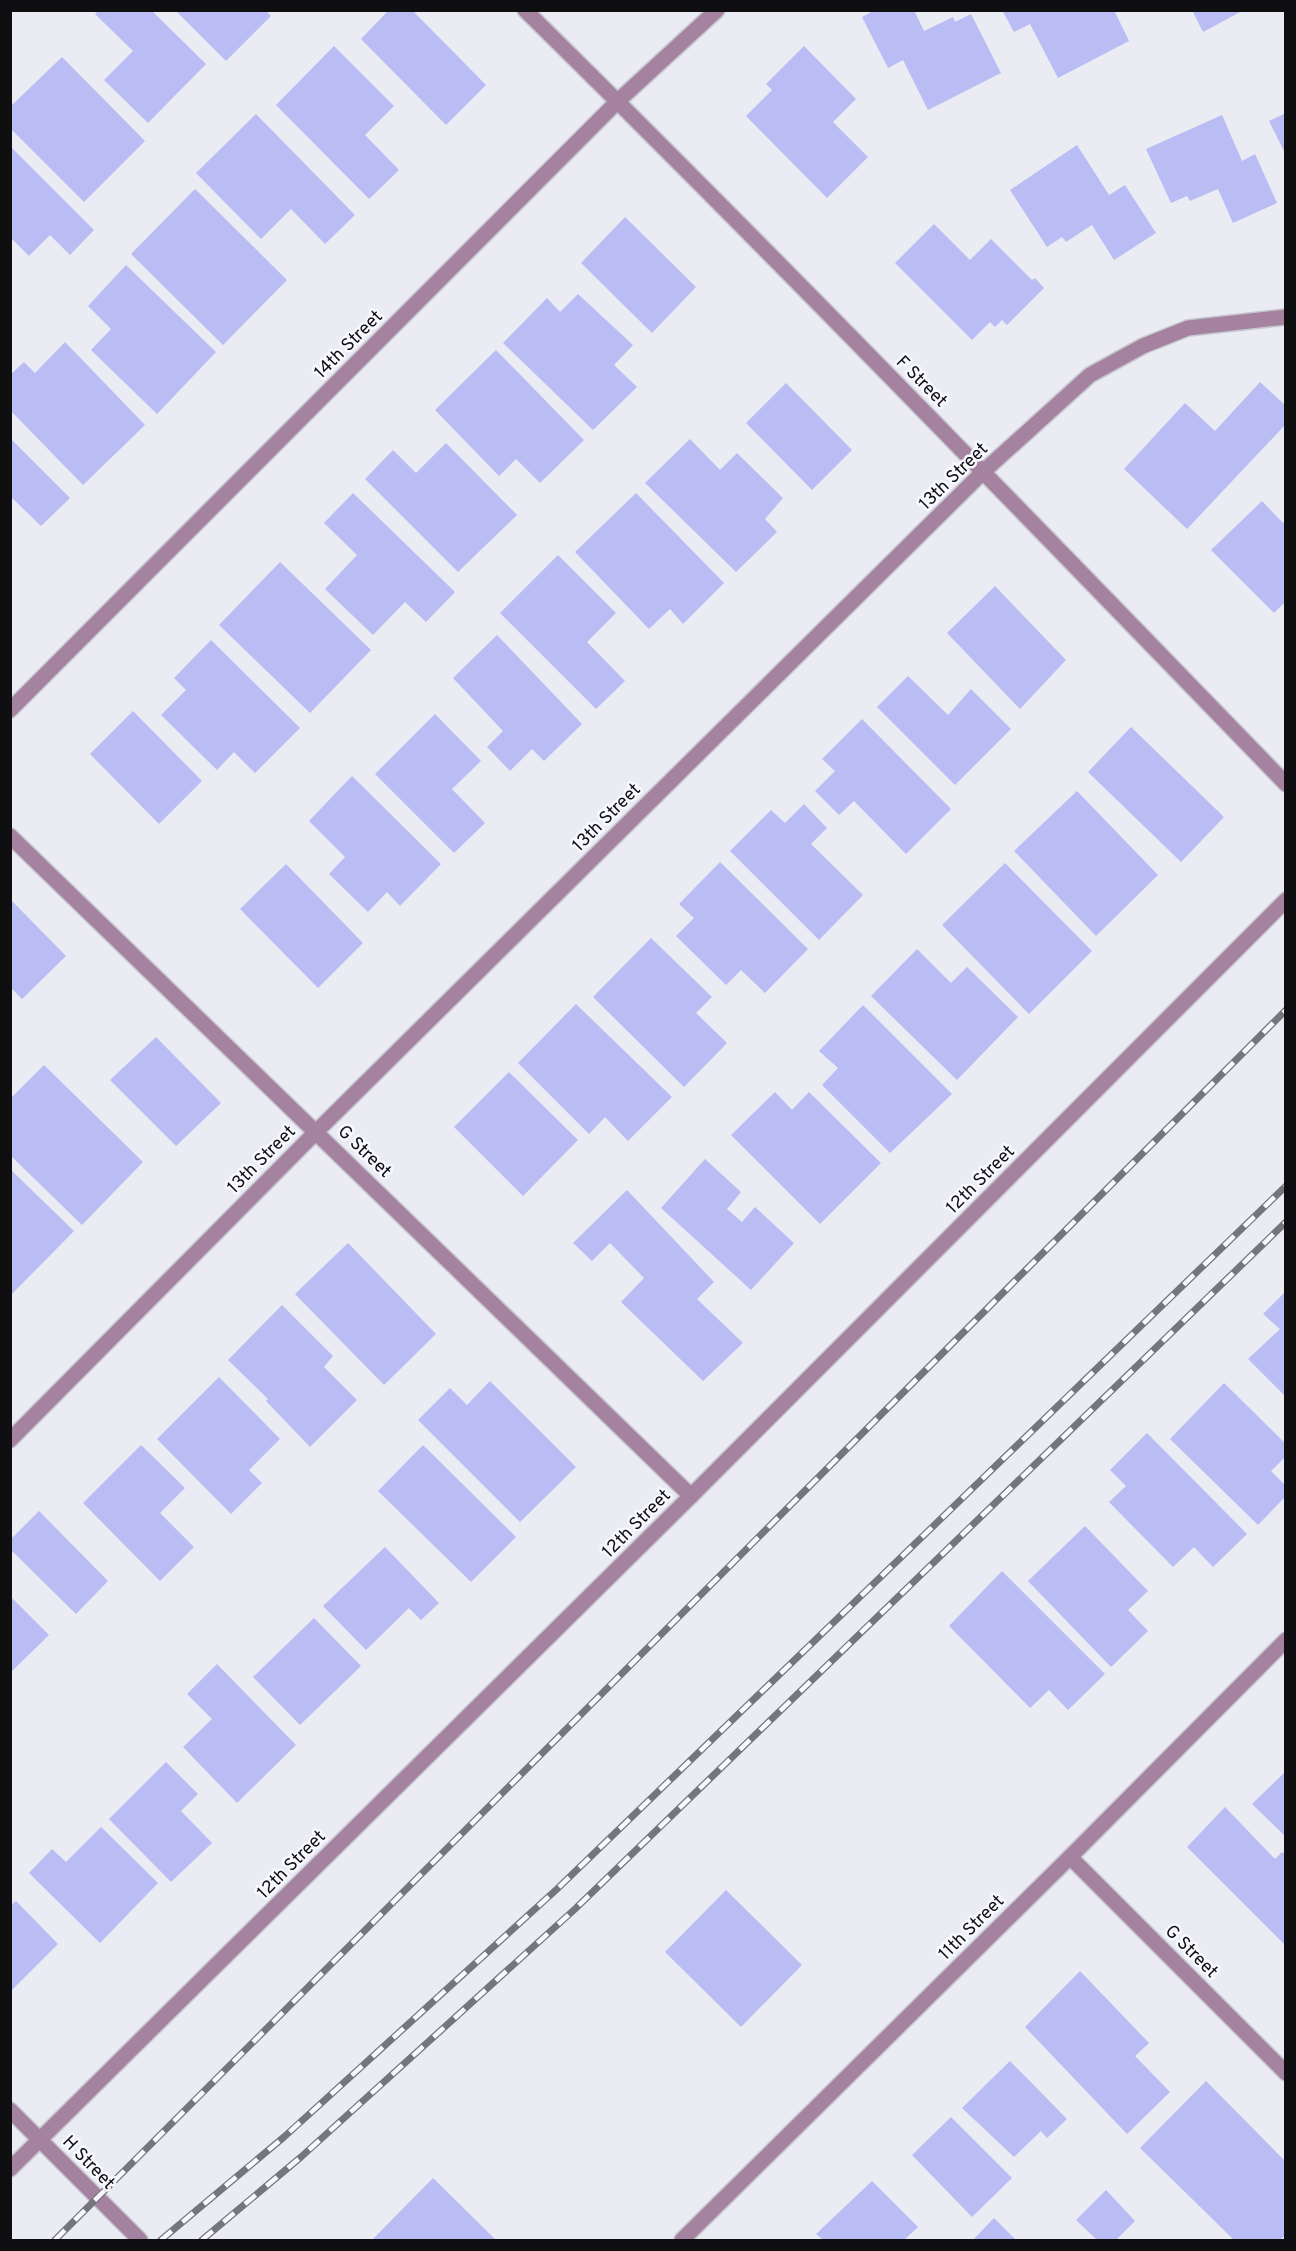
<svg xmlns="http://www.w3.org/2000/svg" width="1296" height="2251" font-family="Overpass,sans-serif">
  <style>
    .building { fill: #b9bdf4 }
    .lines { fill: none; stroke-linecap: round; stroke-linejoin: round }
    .minor-casing { stroke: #c7c8cf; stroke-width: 18 }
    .minor { stroke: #a583a0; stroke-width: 15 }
    .rail-casing { stroke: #75767a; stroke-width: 7 }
    .rail { stroke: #f8f9ff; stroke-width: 4.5; stroke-dasharray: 14; stroke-linecap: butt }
    .labels { text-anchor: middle; stroke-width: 5; stroke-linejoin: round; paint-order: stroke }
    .street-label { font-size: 18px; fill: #0f0f11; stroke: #f8f9ff }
  </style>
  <rect width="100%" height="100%" fill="#eaebf3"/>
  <g class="building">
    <path d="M 99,10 L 151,10 L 206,64 L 148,123 L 104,80 L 133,51 L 95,14 Z"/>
    <path d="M 175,10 L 265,10 L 271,16 L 226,61 Z"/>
    <path d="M 389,10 L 412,10 L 486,85 L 446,125 L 361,39 Z"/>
    <path d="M 875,10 L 914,10 L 924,31 L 953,17 L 955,22 L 971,14 L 1001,73 L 928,110 L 903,60 L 888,68 L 862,17 Z"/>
    <path d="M 1002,10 L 1114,10 L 1129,41 L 1058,78 L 1030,24 L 1014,32 Z"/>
    <path d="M 1192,10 L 1244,10 L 1203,32 Z"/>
    <path d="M 334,46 L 394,106 L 365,135 L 399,170 L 369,199 L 276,105 Z"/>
    <path d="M 804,46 L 856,99 L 833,122 L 868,157 L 827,198 L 746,116 L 772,90 L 766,84 Z"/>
    <path d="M 62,57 L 145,141 L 84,202 L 10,128 L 10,107 Z"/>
    <path d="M 1286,113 L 1286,155 L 1269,121 Z"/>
    <path d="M 256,114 L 355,215 L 325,244 L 291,209 L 261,239 L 196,173 Z"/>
    <path d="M 1222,115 L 1242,161 L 1255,154 L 1277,203 L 1233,223 L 1218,189 L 1190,201 L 1187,196 L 1171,203 L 1146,149 Z"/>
    <path d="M 1077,145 L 1109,195 L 1125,185 L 1156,233 L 1114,260 L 1092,225 L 1066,242 L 1062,237 L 1047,247 L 1010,190 Z"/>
    <path d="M 10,146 L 94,230 L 70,255 L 50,235 L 29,256 L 10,237 Z"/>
    <path d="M 195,189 L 287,280 L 223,345 L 131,254 Z"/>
    <path d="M 625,217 L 696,287 L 652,333 L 581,263 Z"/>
    <path d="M 934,224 L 970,260 L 991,239 L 1032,280 L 1035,278 L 1044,288 L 1007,325 L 1002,320 L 995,327 L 990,322 L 972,340 L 895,263 Z"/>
    <path d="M 126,265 L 216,352 L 157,414 L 91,350 L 111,329 L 88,306 Z"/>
    <path d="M 578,294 L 633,345 L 614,365 L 637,387 L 593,430 L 503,343 L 547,298 L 560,312 Z"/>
    <path d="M 65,342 L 145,425 L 83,485 L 10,410 L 10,375 L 24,362 L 35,373 Z"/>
    <path d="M 496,350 L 584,440 L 540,483 L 516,459 L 499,476 L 435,410 Z"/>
    <path d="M 1260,382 L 1286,406 L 1286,424 L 1187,529 L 1124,469 L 1185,403 L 1215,431 Z"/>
    <path d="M 786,383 L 852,450 L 812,490 L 746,423 Z"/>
    <path d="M 10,438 L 70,498 L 41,526 L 10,496 Z"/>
    <path d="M 690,439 L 720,470 L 737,453 L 783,498 L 765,519 L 777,532 L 736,572 L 645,483 Z"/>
    <path d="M 446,443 L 517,515 L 458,572 L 365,479 L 393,450 L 416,473 Z"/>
    <path d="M 353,493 L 455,592 L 426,622 L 405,602 L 373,635 L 325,589 L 357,555 L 324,523 Z"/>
    <path d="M 636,493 L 724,583 L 683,624 L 670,609 L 649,629 L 575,552 Z"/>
    <path d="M 1262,501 L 1283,523 L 1286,520 L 1286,601 L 1274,613 L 1211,550 Z"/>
    <path d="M 558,555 L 616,613 L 587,642 L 625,681 L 596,709 L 500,613 Z"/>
    <path d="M 280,562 L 371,650 L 310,713 L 219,625 Z"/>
    <path d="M 995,586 L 1066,660 L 1020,709 L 947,633 Z"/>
    <path d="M 497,635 L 582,724 L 544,761 L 532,749 L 510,771 L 487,747 L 503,731 L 453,678 Z"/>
    <path d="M 211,640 L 300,728 L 255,773 L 234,752 L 217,770 L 161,715 L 186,690 L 174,678 Z"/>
    <path d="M 908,676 L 948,715 L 971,689 L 1011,729 L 955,785 L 877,707 Z"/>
    <path d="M 133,711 L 202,781 L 159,824 L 90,754 Z"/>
    <path d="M 435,714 L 481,761 L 452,789 L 485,823 L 454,853 L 375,774 Z"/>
    <path d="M 862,719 L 951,809 L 906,854 L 854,801 L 839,815 L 815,791 L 835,771 L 822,759 Z"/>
    <path d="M 1131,727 L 1224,817 L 1181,862 L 1088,772 Z"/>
    <path d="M 352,776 L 441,864 L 400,906 L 387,892 L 368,912 L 329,874 L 345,857 L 309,821 Z"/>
    <path d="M 1077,791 L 1158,875 L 1096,936 L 1014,851 Z"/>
    <path d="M 804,804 L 827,828 L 811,844 L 863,895 L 819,940 L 730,851 L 771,810 L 785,823 Z"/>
    <path d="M 720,862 L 808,949 L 765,993 L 741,970 L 726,985 L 676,936 L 694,918 L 679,904 Z"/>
    <path d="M 1005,863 L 1092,951 L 1029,1014 L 942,925 Z"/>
    <path d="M 286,864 L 363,943 L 318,988 L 240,909 Z"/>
    <path d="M 10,899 L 66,956 L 22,999 L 10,987 Z"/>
    <path d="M 651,938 L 712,997 L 696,1013 L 727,1043 L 684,1087 L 593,997 Z"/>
    <path d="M 917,949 L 951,983 L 967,967 L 1018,1017 L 957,1080 L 871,996 Z"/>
    <path d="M 576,1004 L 672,1097 L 628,1141 L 605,1117 L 589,1134 L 518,1063 Z"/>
    <path d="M 863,1005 L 952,1094 L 890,1153 L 822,1085 L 838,1068 L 819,1051 Z"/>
    <path d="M 156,1037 L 221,1103 L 176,1146 L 110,1080 Z"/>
    <path d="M 44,1065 L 143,1162 L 82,1225 L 10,1155 L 10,1099 Z"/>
    <path d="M 509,1072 L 578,1140 L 523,1196 L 454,1127 Z"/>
    <path d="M 775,1092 L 792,1110 L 809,1092 L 881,1163 L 820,1224 L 731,1135 Z"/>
    <path d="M 705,1159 L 741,1192 L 727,1209 L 742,1222 L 755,1207 L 794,1243 L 751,1290 L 661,1208 Z"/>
    <path d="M 10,1169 L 74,1231 L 10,1296 Z"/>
    <path d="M 627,1190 L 714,1282 L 697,1299 L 743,1343 L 703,1381 L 621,1302 L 644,1278 L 610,1243 L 592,1261 L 573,1243 Z"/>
    <path d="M 348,1243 L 436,1334 L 384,1385 L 295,1294 Z"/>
    <path d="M 1286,1291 L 1286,1397 L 1248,1359 L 1280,1329 L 1263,1314 Z"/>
    <path d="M 282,1305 L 333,1356 L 324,1367 L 357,1400 L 310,1447 L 266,1401 L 268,1399 L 228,1360 Z"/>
    <path d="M 219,1377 L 280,1439 L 249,1470 L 262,1483 L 231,1514 L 157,1439 Z"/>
    <path d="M 490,1381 L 576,1467 L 520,1522 L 418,1420 L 450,1388 L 467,1405 Z"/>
    <path d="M 1224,1383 L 1286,1444 L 1286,1456 L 1271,1471 L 1286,1486 L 1286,1496 L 1258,1525 L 1170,1439 Z"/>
    <path d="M 1147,1433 L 1247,1534 L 1213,1567 L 1194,1547 L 1173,1567 L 1109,1502 L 1126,1486 L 1110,1470 Z"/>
    <path d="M 141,1445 L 185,1488 L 160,1513 L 194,1547 L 160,1581 L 83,1503 Z"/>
    <path d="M 423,1445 L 516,1537 L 471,1582 L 378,1491 Z"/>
    <path d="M 39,1511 L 108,1581 L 76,1614 L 10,1549 L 10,1540 Z"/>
    <path d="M 1085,1526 L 1148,1591 L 1128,1610 L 1148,1631 L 1111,1667 L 1028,1581 Z"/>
    <path d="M 385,1547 L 439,1603 L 421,1620 L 409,1608 L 366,1650 L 323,1606 Z"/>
    <path d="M 1002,1571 L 1105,1674 L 1068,1710 L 1049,1690 L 1030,1708 L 949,1626 Z"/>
    <path d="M 10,1596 L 49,1635 L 10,1673 Z"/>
    <path d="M 314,1618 L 361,1666 L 300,1725 L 253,1677 Z"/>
    <path d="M 217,1664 L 296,1745 L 237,1803 L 183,1747 L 212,1719 L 187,1694 Z"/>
    <path d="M 166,1762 L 198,1794 L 181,1811 L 212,1843 L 171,1882 L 109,1819 Z"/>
    <path d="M 1286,1771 L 1286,1837 L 1252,1804 Z"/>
    <path d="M 1225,1807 L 1275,1859 L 1282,1852 L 1286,1855 L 1286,1946 L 1187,1847 Z"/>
    <path d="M 101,1827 L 158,1883 L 100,1943 L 29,1873 L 52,1849 L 66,1862 Z"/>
    <path d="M 726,1890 L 802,1965 L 741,2027 L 665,1952 Z"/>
    <path d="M 16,1901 L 58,1944 L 10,1992 L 10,1906 Z"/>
    <path d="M 1080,1971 L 1149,2043 L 1135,2056 L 1170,2092 L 1127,2134 L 1025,2027 Z"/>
    <path d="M 1010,2061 L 1067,2119 L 1047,2138 L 1041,2131 L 1014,2157 L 962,2108 Z"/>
    <path d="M 1206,2081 L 1286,2162 L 1286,2235 L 1280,2240 L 1234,2240 L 1140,2148 Z"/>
    <path d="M 951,2117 L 1012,2178 L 972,2217 L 912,2155 Z"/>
    <path d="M 433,2178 L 496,2240 L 372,2240 Z"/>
    <path d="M 872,2181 L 918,2227 L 904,2240 L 823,2240 L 816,2234 Z"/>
    <path d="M 1106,2190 L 1135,2221 L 1116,2240 L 1097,2240 L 1076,2220 Z"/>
    <path d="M 994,2218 L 1016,2240 L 973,2240 Z"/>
  </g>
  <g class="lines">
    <g class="minor-casing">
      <g id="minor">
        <path d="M 525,10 C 783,264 1034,524 1286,784"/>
        <path d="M 10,710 L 618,101 L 717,10"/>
        <path d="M 10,836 L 691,1496"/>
        <path d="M 10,1440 L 317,1131 L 984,471 L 1090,375 L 1143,346 L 1188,328 L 1286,317"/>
        <path d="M 1070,1857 L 1286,2073"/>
        <path d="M 10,2110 L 140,2240"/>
        <path d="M 10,2169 L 691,1496 L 1286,900"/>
        <path d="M 682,2240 L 1070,1857 L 1286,1640"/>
      </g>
    </g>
    <use href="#minor" class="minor"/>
    <g class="rail-casing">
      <g id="rail">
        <path d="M 55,2240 L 1286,1010"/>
        <path d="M 161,2240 L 284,2137 L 557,1889 L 1286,1186"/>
        <path d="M 202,2240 L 301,2157 L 575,1909 L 1286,1222"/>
      </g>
    </g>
    <use href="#rail" class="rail"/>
  </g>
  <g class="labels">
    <g class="street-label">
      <text transform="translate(348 344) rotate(-45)" y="6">14th Street</text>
      <text transform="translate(922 381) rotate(45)" y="6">F Street</text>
      <text transform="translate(953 476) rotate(-44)" y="6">13th Street</text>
      <text transform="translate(606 817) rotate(-45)" y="6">13th Street</text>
      <text transform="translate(365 1151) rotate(44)" y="6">G Street</text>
      <text transform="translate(261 1159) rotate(-45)" y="6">13th Street</text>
      <text transform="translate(980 1179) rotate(-45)" y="6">12th Street</text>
      <text transform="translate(636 1523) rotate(-45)" y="6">12th Street</text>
      <text transform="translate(291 1864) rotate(-45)" y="6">12th Street</text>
      <text transform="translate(971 1927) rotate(-45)" y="6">11th Street</text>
      <text transform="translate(1192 1951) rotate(45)" y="6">G Street</text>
      <text transform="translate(89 2162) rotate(46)" y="6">H Street</text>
    </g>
  </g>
  <rect width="1296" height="2251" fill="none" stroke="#0f0f11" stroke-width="24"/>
</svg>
